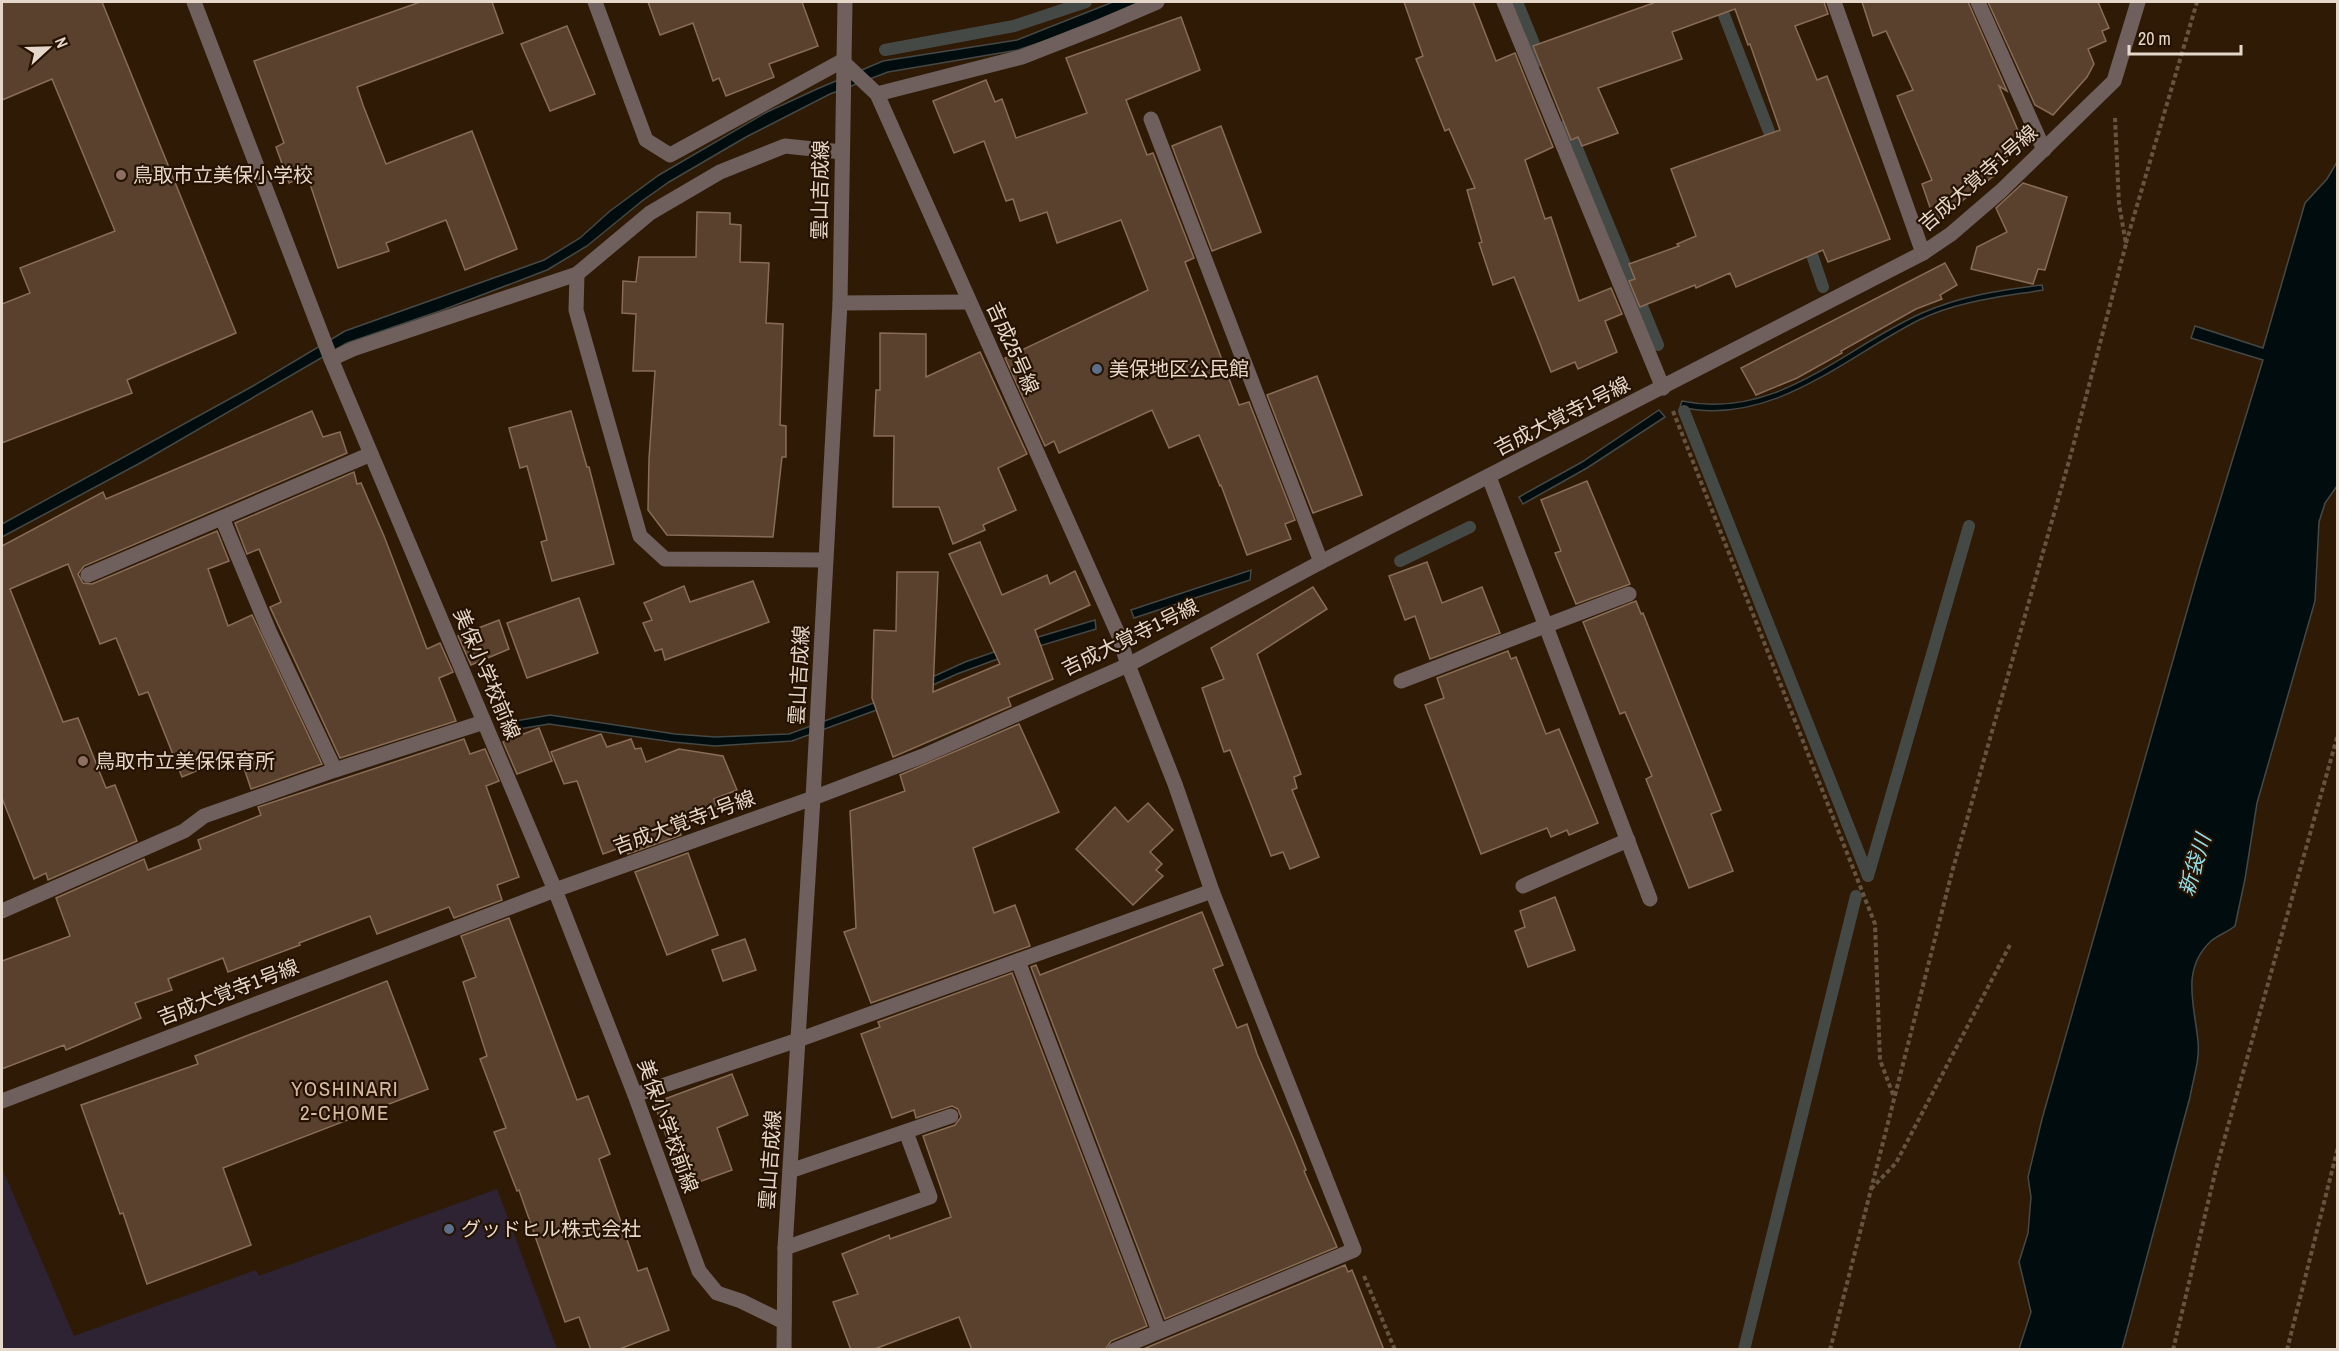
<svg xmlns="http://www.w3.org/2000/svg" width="2339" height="1351" font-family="'Archivo Narrow','Noto Sans JP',sans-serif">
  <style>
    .industrial { fill: #2d2332 }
    .water { fill: #000c0e; stroke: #454946; stroke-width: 1.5 }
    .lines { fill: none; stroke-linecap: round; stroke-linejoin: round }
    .stream { stroke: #454946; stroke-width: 12 }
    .building { fill: #59412e; stroke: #886c57; stroke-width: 1.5 }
    .path { stroke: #665440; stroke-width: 4; stroke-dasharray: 4.5 3; stroke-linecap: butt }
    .minor { stroke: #6f605d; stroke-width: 15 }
    .education-dot { fill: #8d6e63; stroke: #251200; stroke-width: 2 }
    .service-dot { fill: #5c6f8a; stroke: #251200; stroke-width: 2 }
    .labels { text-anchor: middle; stroke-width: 4.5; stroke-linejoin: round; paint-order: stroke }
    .poi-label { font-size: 20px; fill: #e5d7c9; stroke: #251200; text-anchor: start }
    .street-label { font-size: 20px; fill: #e5d7c9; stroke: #251200 }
    .water-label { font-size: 21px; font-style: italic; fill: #91dce6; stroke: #251200 }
    .neighbourhood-label { font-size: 21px; letter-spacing: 1.5px; fill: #d5baa0; stroke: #251200 }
  </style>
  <rect width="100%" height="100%" fill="#2f1b05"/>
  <path class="industrial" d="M 2,1168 L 74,1336 L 256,1270 L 259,1276 L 497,1189 L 557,1349 L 2,1349 Z"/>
  <g class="water">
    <path d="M 1113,2 L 1143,2 L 1080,29 L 1018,50 L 888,72 L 830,94 L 746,137 L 669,182 L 642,201 L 587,246 L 547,270 L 440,311 L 347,343 L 142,462 L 2,537 L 2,524 L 253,386 L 345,331 L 544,260 L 580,238 L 610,211 L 659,175 L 767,112 L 817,89 L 883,61 L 1017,40 Z"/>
    <path d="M 2337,162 L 2337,486 L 2325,503 L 2319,522 L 2315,601 L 2257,803 L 2245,879 L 2235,926 C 2228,932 2218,935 2211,941 C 2180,970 2195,1006 2198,1042 C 2200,1060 2193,1079 2190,1097 L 2122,1349 L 2019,1349 L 2031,1312 L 2019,1262 L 2028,1233 L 2031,1197 L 2028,1177 L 2042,1119 L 2199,569 L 2263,360 L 2191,338 L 2195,326 L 2263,348 L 2305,203 L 2327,179 Z"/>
    <path d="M 2042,285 L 2043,290 C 2001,297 1958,301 1919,320 C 1845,357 1771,428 1680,407 L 1682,401 C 1777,421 1843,348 1922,313 C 1961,296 2000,290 2042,285 Z"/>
    <path d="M 1659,410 L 1665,417 L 1587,468 L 1523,504 L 1519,497 L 1582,462 Z"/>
    <path d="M 1251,570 L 1250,580 L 1134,618 L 1131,610 Z"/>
    <path d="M 1095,620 L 1096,629 L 1003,657 L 957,674 L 882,708 L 792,741 L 715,746 L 673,742 L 549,724 L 506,731 L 503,723 L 550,715 L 675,734 L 715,737 L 789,734 L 882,700 L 965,662 L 1035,638 Z"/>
  </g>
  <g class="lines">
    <g class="stream">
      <path d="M 1517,2 L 1541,61"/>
      <path d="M 1719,2 L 1775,147"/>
      <path d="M 885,50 L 1014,26 L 1086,2"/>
      <path d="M 1567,124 L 1658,345"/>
      <path d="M 1807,240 L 1823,287"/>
      <path d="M 1684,411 L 1868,876"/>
      <path d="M 1400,561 L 1470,527"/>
      <path d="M 1868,876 L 1969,526"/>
      <path d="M 1744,1350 L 1856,896"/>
    </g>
  </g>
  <g class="building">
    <path d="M 2,2 L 102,2 L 236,333 L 127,380 L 132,393 L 2,443 L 2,304 L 30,293 L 20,268 L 115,231 L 52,79 L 2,100 Z"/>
    <path d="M 420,2 L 492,2 L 503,33 L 357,87 L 363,105 L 386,164 L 472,131 L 517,249 L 465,270 L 446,220 L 386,243 L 389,251 L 338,268 L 307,175 L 289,183 L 276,147 L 284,143 L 254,61 Z"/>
    <path d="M 648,2 L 802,2 L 818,46 L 769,64 L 774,77 L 726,96 L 719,78 L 713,81 L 693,23 L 660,35 Z"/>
    <path d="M 1404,2 L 1473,2 L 1496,61 L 1515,53 L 1553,147 L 1525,160 L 1545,219 L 1551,217 L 1579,301 L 1611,288 L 1622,314 L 1605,321 L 1617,352 L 1578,369 L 1575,362 L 1551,372 L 1514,277 L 1493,285 L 1479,243 L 1482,242 L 1467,190 L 1475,188 L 1449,129 L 1445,131 L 1416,59 L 1423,56 Z"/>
    <path d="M 1656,2 L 1824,2 L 1828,14 L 1795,26 L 1817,80 L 1827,76 L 1890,239 L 1828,262 L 1823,250 L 1736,287 L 1730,273 L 1696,288 L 1695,285 L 1640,307 L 1629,281 L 1635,279 L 1629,264 L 1679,246 L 1677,244 L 1696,236 L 1671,169 L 1780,130 L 1750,44 L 1748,45 L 1735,9 L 1672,32 L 1682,59 L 1598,88 L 1618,133 L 1582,146 L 1578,137 L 1571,140 L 1533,46 Z"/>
    <path d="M 1862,2 L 1968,2 L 2007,91 L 1999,86 L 2025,147 L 1980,170 L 1995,175 L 1935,222 L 1922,184 L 1932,180 L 1897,96 L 1913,90 L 1886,31 L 1873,36 Z"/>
    <path d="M 1988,2 L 2098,2 L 2109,28 L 2102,31 L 2106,41 L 2088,49 L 2094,64 L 2087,77 L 2053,115 L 2035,105 Z"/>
    <path d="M 1181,17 L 1200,70 L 1126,100 L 1147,155 L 1153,153 L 1194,258 L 1185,262 L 1239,405 L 1249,402 L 1295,520 L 1285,524 L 1291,539 L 1247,555 L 1221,485 L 1220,486 L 1199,435 L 1169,448 L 1152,410 L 1059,453 L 1054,441 L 1045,446 L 1005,358 L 1148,290 L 1121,220 L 1057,243 L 1047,212 L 1020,221 L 1013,199 L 1006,201 L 984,141 L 954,153 L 933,101 L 986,80 L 995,102 L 1002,99 L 1016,138 L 1087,113 L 1066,58 Z"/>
    <path d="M 567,26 L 595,94 L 550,111 L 521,44 Z"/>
    <path d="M 1221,126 L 1261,232 L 1212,251 L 1172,146 Z"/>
    <path d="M 2023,183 L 2067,197 L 2045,270 L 2038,269 L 2033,284 L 1971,269 L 1977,247 L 2007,232 L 1996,208 Z"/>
    <path d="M 697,212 L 730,213 L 730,224 L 741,225 L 740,262 L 769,263 L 766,323 L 783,324 L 780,425 L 786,426 L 786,457 L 782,457 L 773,537 L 667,535 L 648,510 L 649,459 L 655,371 L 633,371 L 636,314 L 622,313 L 623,281 L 636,282 L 639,257 L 696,257 Z"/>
    <path d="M 1945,263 L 1957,285 L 1940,295 L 1942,299 L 1916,309 L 1841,351 L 1842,353 L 1797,378 L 1756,395 L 1741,368 Z"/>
    <path d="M 880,333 L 926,334 L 926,377 L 980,352 L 1027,454 L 998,468 L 1016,510 L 983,525 L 985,530 L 953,544 L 939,507 L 893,507 L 894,436 L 874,436 L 876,390 L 880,390 Z"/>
    <path d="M 1317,376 L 1362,495 L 1313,513 L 1267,395 Z"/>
    <path d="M 312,411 L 323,437 L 340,432 L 347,453 L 84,566 L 78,574 L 83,583 L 92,584 L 217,531 L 229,561 L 208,569 L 228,626 L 252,615 L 322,764 L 251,789 L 239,753 L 182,777 L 148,692 L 139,695 L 116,638 L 100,644 L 68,564 L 10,589 L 63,722 L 78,718 L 106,788 L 115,785 L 137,841 L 48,880 L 46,873 L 34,879 L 2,798 L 2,546 L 103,492 L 106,499 Z"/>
    <path d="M 571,411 L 587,467 L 589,467 L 614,564 L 552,581 L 541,542 L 547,540 L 527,466 L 520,468 L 509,428 Z"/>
    <path d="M 354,472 L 357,484 L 361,483 L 384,536 L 427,649 L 440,643 L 453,672 L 439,678 L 456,721 L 340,758 L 270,607 L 281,602 L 259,549 L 247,554 L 235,523 Z"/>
    <path d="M 1587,481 L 1630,584 L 1576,604 L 1555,553 L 1561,551 L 1541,500 Z"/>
    <path d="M 980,542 L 1002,595 L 1047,575 L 1050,584 L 1075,571 L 1090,605 L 1035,630 L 1053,679 L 1008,698 L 1011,706 L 893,757 L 872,698 L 874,630 L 896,631 L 897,572 L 938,572 L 933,692 L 1000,664 L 949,554 Z"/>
    <path d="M 1427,562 L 1442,603 L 1482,587 L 1500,633 L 1430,659 L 1415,616 L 1405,620 L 1389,576 Z"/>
    <path d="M 753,581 L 769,622 L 665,660 L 662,649 L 655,651 L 643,623 L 652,620 L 644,603 L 684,586 L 690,602 Z"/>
    <path d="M 1313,587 L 1327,609 L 1257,654 L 1301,774 L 1294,777 L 1297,788 L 1292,790 L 1319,857 L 1290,869 L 1283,852 L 1271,856 L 1230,750 L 1224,752 L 1202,688 L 1224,679 L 1211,648 Z"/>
    <path d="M 579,598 L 598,653 L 527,678 L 507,623 Z"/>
    <path d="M 1636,601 L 1641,614 L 1643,613 L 1721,810 L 1711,814 L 1733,871 L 1689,888 L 1646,779 L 1652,776 L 1625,712 L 1620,714 L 1583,622 Z"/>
    <path d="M 499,620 L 509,649 L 471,665 L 458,636 Z"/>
    <path d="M 1508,651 L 1511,659 L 1516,657 L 1546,734 L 1559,729 L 1598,823 L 1569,835 L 1567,830 L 1551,837 L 1547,828 L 1481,854 L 1425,705 L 1444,698 L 1437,678 Z"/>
    <path d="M 1019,724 L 1059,812 L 973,848 L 994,913 L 1015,905 L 1030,946 L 871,1003 L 844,932 L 856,928 L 850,811 L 905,791 L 900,775 Z"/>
    <path d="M 539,728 L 552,761 L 517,774 L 503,742 Z"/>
    <path d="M 601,734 L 607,747 L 631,739 L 635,749 L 641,748 L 646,762 L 679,749 L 723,756 L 737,790 L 714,799 L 718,811 L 678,825 L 681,835 L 628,854 L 625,846 L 603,854 L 577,781 L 564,784 L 551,752 Z"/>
    <path d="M 464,739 L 470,754 L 485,749 L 499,781 L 486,786 L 519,877 L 497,885 L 502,900 L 454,918 L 449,907 L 377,934 L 370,916 L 299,943 L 300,945 L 228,972 L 223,958 L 168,979 L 172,990 L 135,1003 L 141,1018 L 66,1050 L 64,1045 L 2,1069 L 2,961 L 70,936 L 56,898 L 144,859 L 148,870 L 201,849 L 198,840 L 261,815 L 258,807 Z"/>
    <path d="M 1148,803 L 1173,830 L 1150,852 L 1162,864 L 1156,870 L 1163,876 L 1133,905 L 1076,849 L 1115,807 L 1128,822 Z"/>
    <path d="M 688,853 L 718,935 L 667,955 L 635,872 Z"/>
    <path d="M 1555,897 L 1575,950 L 1528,967 L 1515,931 L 1525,927 L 1520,911 Z"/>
    <path d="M 1202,912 L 1223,965 L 1213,969 L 1237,1028 L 1247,1024 L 1257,1054 L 1294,1140 L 1306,1170 L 1304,1171 L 1337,1247 L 1165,1319 L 1031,967 L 1036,965 L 1040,975 Z"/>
    <path d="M 509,918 L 577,1100 L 588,1096 L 610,1154 L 599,1159 L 638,1271 L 647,1268 L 669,1330 L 617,1350 L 591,1350 L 579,1317 L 565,1322 L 519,1190 L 517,1191 L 494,1132 L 506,1128 L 480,1059 L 487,1056 L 463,982 L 476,977 L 461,936 Z"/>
    <path d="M 745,939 L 756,970 L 723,981 L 712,950 Z"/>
    <path d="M 1012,973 L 1147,1326 L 1111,1341 L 1105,1350 L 972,1350 L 959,1317 L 872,1350 L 851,1350 L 833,1302 L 858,1294 L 842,1254 L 889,1235 L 890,1239 L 951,1217 L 923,1136 L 955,1125 L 961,1117 L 958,1109 L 952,1106 L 916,1118 L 914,1110 L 892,1118 L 861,1034 L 880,1027 L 878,1022 Z"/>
    <path d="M 387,981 L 428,1089 L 223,1168 L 251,1245 L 147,1284 L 123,1213 L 120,1214 L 81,1105 L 198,1064 L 195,1056 Z"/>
    <path d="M 732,1074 L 748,1115 L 717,1128 L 732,1170 L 685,1187 L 654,1103 Z"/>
    <path d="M 1345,1265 L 1348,1272 L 1352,1270 L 1384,1350 L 1141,1350 Z"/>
  </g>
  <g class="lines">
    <g class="path">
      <path d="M 2126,243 L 2197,2"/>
      <path d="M 1673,411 L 1875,924 L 1880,1060 L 1894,1097"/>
      <path d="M 1871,1189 L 1896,1163 L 2011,943"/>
      <path d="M 1364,1276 L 1395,1350"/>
      <path d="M 1830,1350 L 1952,872 L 2071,454 L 2126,244 L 2119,204 L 2115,118"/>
      <path d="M 2173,1350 L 2216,1169 L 2338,734"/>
      <path d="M 2287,1350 L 2338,1147"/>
    </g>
    <g class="minor">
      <path d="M 194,2 L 331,359 L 555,890 L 635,1095 L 699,1271 L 717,1293 L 741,1301 L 784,1322"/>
      <path d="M 595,2 L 646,140 L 670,155 L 842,61"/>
      <path d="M 1504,2 L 1663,388"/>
      <path d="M 1834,2 L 1923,253"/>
      <path d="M 1978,2 L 2044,150"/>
      <path d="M 842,61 L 877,94 L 1119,636 L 1128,665 L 1175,784 L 1212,891 L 1354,1250 L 1115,1350"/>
      <path d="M 877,94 L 1022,57 L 1101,26 L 1157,2"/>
      <path d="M 1151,119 L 1321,562"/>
      <path d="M 577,274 L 576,310 L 640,536 L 665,559 L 825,560"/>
      <path d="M 840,303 L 969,302"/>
      <path d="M 331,359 L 353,349 L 577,274 L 650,213 L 720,172 L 785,146 L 842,152"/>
      <path d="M 1489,477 L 1650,899"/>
      <path d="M 222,518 L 269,631 L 335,770"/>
      <path d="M 88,575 L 371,454"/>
      <path d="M 1401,681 L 1629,594"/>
      <path d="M 1523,886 L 1628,840"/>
      <path d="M 2,911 L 184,831 L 204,816 L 335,770 L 484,722"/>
      <path d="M 1018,961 L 1159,1331"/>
      <path d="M 635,1095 L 798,1040 L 1212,891"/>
      <path d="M 2,1101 L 555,890 L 813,798 L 923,756 L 1128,665 L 1321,562 L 1923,253 L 1951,234 L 2001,191 L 2114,81 L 2138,2"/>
      <path d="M 790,1171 L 951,1116"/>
      <path d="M 785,1248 L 930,1197 L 906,1132"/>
      <path d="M 784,1350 L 785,1248 L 813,798 L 840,303 L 845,2"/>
    </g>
  </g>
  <g class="education-dot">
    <circle cx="121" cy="175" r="6"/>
    <circle cx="83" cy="761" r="6"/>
  </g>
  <g class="service-dot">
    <circle cx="1097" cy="369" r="6"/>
    <circle cx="449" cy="1229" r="6"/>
  </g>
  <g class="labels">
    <g class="poi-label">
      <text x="133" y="182">鳥取市立美保小学校</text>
      <text x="1109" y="376">美保地区公民館</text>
      <text x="95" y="768">鳥取市立美保保育所</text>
      <text x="461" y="1236">グッドヒル株式会社</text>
    </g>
    <g class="street-label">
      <text transform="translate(1978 178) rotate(-41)" y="7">吉成大覚寺1号線</text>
      <text transform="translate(820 190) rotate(-89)" y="7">雲山吉成線</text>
      <text transform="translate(1013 348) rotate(66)" y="7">吉成25号線</text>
      <text transform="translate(1562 416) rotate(-27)" y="7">吉成大覚寺1号線</text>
      <text transform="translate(1130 637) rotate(-26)" y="7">吉成大覚寺1号線</text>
      <text transform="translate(487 674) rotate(67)" y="7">美保小学校前線</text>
      <text transform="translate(799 675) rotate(-87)" y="7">雲山吉成線</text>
      <text transform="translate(684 822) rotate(-20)" y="7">吉成大覚寺1号線</text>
      <text transform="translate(228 992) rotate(-21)" y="7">吉成大覚寺1号線</text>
      <text transform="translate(668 1126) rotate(70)" y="7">美保小学校前線</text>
      <text transform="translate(770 1160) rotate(-86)" y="7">雲山吉成線</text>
    </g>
    <g class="water-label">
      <text transform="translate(2195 865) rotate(-73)" y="7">新袋川</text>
    </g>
    <g class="neighbourhood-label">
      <text x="345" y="1096">YOSHINARI<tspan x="345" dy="24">2-CHOME</tspan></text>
    </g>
  </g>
  <rect width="2339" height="1351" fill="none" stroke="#e5d7c9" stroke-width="6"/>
  <g transform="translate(48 48) rotate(68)" stroke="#251200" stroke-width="4.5" paint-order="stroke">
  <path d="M0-4.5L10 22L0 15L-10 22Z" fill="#e5d7c9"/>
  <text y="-9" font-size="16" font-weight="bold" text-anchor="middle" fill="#e5d7c9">N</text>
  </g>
  <path d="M2129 45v9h112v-9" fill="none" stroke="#e5d7c9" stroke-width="3"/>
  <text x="2138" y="45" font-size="18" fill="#e5d7c9" stroke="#251200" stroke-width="4.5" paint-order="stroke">20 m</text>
</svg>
